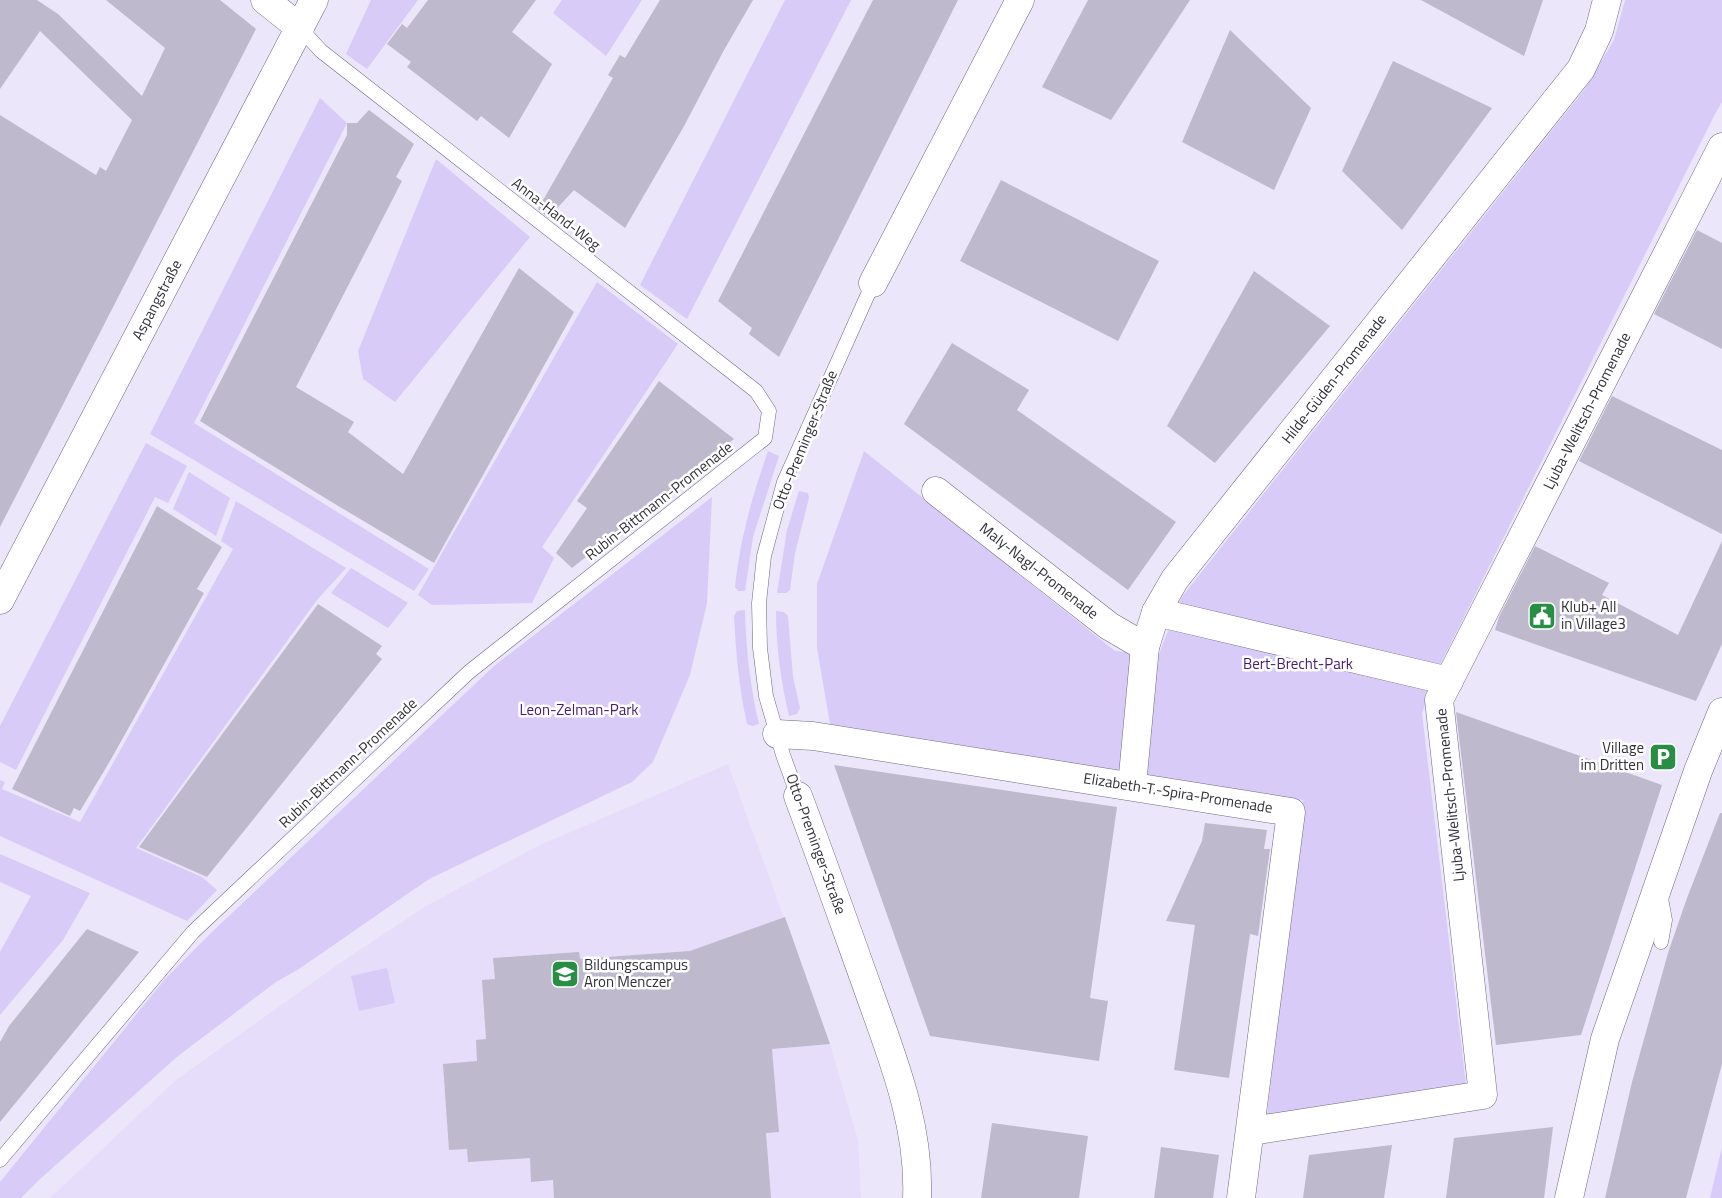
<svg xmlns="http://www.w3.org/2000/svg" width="1722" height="1198" font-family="'Titillium Web',sans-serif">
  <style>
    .built { fill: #e5ddfa }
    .green { fill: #d8cbf7 }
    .building { fill: #beb9cd }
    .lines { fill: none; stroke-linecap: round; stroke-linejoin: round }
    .lane-casing { stroke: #6e697c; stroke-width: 15 }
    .street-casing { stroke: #6e697c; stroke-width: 29 }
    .lane { stroke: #fff; stroke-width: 14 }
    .street { stroke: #fff; stroke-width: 28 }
    .labels { text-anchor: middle; stroke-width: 5; stroke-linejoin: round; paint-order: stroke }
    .street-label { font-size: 15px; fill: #323038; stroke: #fff }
    .poi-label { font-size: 15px; fill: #323038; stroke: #fff; text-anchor: start }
    .park-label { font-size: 15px; fill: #431a76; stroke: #fff }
  </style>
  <rect width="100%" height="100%" fill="#ece6fb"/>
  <path class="built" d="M 728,764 L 830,1044 L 858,1140 L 861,1198 L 50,1198 L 176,1080 L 343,961 L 426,906 L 538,846 Z"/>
  <g class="green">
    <path d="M 371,0 L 418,0 L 367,69 L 346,54 Z"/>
    <path d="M 562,0 L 642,0 L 606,56 L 553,13 Z"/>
    <path d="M 785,0 L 851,0 L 687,319 L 640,285 Z"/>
    <path d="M 1625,0 L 1722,0 L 1722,102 L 1714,116 L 1441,663 L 1422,713 L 1466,1085 L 1267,1115 L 1303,800 C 1145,776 988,749 830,724 L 817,648 L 817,584 L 864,451 L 1115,651 L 1159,654 L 1181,598 L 1584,90 L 1614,40 Z"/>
    <path d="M 320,98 L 347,123 L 194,423 L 429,569 L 414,591 L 150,434 Z"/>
    <path d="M 436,159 L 530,237 L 395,402 L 363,379 L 358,351 Z"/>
    <path d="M 597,282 L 678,344 L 542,547 L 554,558 L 532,603 L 432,605 L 418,595 Z"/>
    <path d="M 146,443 L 187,466 L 168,503 L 155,497 L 16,770 L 0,762 L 0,726 Z"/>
    <path d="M 768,451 L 779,456 L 753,537 L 745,591 L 738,591 L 735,587 C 740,539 752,497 768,451 Z"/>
    <path d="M 189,472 L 230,498 L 216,536 L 173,509 Z"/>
    <path d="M 799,491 L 808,493 L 809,498 L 795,553 L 790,590 L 786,593 L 777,593 L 787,530 Z"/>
    <path d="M 712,497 L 707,603 L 690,675 L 653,762 L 632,782 L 429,879 L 299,969 L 276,982 L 178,1056 L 39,1180 L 21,1198 L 0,1198 L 0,1182 L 165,979 L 213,931 L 494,666 Z"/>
    <path d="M 236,501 L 346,568 L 317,600 L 136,848 L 202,877 L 217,890 L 187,921 L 0,836 L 0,780 L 5,782 L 2,789 L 80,822 L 233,549 L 221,541 Z"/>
    <path d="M 351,568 L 408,603 L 388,628 L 331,593 Z"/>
    <path d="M 745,610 C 746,649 750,686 759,724 L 752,726 L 747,724 C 739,688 736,653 734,616 L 737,611 Z"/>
    <path d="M 776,611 L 784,612 L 788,616 L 793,677 L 800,708 L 797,714 L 789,716 C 781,681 776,647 776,611 Z"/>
    <path d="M 0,854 L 90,893 L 63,940 L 0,1015 L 0,952 L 31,896 L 0,882 Z"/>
    <path d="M 387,968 L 395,1003 L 359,1011 L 351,976 Z"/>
    <path d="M 1722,1147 L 1722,1198 L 1710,1198 Z"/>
  </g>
  <g class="building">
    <path d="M 0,0 L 37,0 L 58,14 L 142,96 L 165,48 L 106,0 L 220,0 L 256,29 L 0,527 L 0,115 L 96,175 L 100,167 L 106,171 L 132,120 L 40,31 L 0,89 Z"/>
    <path d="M 428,0 L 536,0 L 512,32 L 552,64 L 509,138 L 481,116 L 477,121 L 407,67 L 411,62 L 387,44 L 402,24 L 407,28 Z"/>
    <path d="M 660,0 L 753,0 L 724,50 L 683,128 L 625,228 L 574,190 L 548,218 L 538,209 L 613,78 L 608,75 L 620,55 L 625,58 Z"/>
    <path d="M 873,0 L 958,0 L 779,357 L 749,334 L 752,328 L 718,301 Z"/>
    <path d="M 1088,0 L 1190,0 L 1111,120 L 1042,87 Z"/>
    <path d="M 1421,0 L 1543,0 L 1524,56 Z"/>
    <path d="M 1230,30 L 1311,108 L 1274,190 L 1182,142 Z"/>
    <path d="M 1393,61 L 1492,108 L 1402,230 L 1342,171 Z"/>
    <path d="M 369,110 L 414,144 L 396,177 L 402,181 L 296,387 L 354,422 L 348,432 L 403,474 L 519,268 L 574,312 L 434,563 L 330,501 L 200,421 L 347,135 L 347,123 L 357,123 Z"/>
    <path d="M 1001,180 L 1159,261 L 1118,341 L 960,261 Z"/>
    <path d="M 1697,230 L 1722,243 L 1722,349 L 1654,314 Z"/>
    <path d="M 1254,271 L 1330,326 L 1215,463 L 1167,426 Z"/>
    <path d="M 952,343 L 1029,390 L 1017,410 L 1176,522 L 1128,590 L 904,424 Z"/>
    <path d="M 659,381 L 734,439 L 572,568 L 556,553 L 587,508 L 577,501 Z"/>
    <path d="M 1612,396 L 1722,450 L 1722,534 L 1579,461 Z"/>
    <path d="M 157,506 L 222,547 L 197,589 L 204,593 L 110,761 L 80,811 L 74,808 L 70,816 L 12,789 Z"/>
    <path d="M 1722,541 L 1722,644 L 1696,701 L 1495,630 L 1499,617 L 1535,546 L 1609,583 L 1602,595 L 1678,635 Z"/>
    <path d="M 318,604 L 382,646 L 376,654 L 382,659 L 207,877 L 139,847 Z"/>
    <path d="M 1456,712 L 1662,785 L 1581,1035 L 1496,1045 Z"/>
    <path d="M 834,765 L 1117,807 L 1090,998 L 1108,1001 L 1099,1061 L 930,1036 Z"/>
    <path d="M 1720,813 L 1722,813 L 1722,1064 L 1686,1198 L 1605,1198 L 1632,1082 L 1668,953 L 1687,898 Z"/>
    <path d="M 1205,823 L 1267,830 L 1264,849 L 1270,849 L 1258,936 L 1250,934 L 1229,1078 L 1174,1070 L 1195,925 L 1166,921 L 1202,841 Z"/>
    <path d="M 785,917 L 830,1044 L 772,1049 L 779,1132 L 766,1133 L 771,1198 L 554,1198 L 553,1180 L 531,1182 L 530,1158 L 468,1162 L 467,1149 L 449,1150 L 443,1064 L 477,1061 L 476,1040 L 486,1039 L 482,980 L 495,979 L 493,958 L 579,952 L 580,959 L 690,951 Z"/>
    <path d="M 87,929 L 139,952 L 0,1122 L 0,1042 L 9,1026 Z"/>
    <path d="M 992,1123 L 1088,1136 L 1079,1198 L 981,1198 Z"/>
    <path d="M 1553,1127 L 1544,1198 L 1446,1198 L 1454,1138 Z"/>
    <path d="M 1392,1145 L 1384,1198 L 1303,1198 L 1309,1155 Z"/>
    <path d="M 1161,1147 L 1219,1155 L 1213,1198 L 1154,1198 Z"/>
  </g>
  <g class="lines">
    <g class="lane-casing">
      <g id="lane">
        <path d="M 798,796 L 783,755 L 766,696 L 760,648 L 759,603 L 764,556 L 784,482 L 873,283"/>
        <path d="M 1660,893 L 1665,920 L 1661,942"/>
        <path d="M 0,1160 L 193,932 L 469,672 L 765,438 L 769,411 L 756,391 L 321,51 L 300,28"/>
      </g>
    </g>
    <g class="street-casing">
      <g id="street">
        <path d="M 265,0 L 300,28"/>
        <path d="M 873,283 L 1020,0"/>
        <path d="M 936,491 L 1109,626 L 1145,647"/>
        <path d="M 0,600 L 314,0"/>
        <path d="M 1156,612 L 1449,681"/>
        <path d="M 777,734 L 813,736 L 1291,812 L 1241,1198"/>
        <path d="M 1132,786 L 1145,647 L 1156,612 L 1175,579 L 1581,69 L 1599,31 L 1607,0"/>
        <path d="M 798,796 C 822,860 845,925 868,989 C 892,1057 920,1124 917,1198"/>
        <path d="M 1251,1131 L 1483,1095 L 1439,700 L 1722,147"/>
        <path d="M 1569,1198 L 1605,1039 L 1698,771 L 1722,712"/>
      </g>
    </g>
    <use href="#lane" class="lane"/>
    <use href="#street" class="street"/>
  </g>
  <defs>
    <g id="civic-square" transform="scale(1.4375)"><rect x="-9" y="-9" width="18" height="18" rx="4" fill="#288e44" stroke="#fff"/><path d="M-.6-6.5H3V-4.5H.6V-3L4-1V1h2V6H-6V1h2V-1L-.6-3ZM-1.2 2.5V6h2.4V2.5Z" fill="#fff"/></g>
    <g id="parking-square" transform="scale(1.4375)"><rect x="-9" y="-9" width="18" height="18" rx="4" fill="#288e44" stroke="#fff"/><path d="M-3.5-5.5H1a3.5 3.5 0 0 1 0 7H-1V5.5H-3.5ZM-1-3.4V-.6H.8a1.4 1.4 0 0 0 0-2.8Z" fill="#fff"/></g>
    <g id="school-square" transform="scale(1.4375)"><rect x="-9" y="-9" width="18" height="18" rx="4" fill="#288e44" stroke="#fff"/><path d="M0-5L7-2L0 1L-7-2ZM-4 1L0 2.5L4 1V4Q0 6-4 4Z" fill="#fff"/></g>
  </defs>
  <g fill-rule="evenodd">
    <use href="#civic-square" x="1542" y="616"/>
    <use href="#parking-square" x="1663" y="757"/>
    <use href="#school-square" x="565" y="974"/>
  </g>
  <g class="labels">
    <g class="street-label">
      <text transform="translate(556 214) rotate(38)" y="5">Anna-Hand-Weg</text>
      <text transform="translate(157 300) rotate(-62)" y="5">Aspangstraße</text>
      <text transform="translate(1334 379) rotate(-52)" y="5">Hilde-Güden-Promenade</text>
      <text transform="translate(1587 411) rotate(-63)" y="5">Ljuba-Welitsch-Promenade</text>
      <text transform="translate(805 440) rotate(-68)" y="5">Otto-Preminger-Straße</text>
      <text transform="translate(659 501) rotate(-38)" y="5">Rubin-Bittmann-Promenade</text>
      <text transform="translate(1039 571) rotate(38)" y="5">Maly-Nagl-Promenade</text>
      <text transform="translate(348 763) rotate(-43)" y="5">Rubin-Bittmann-Promenade</text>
      <text transform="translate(1178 793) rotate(9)" y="5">Elizabeth-T.-Spira-Promenade</text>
      <text transform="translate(1450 795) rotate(-96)" y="5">Ljuba-Welitsch-Promenade</text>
      <text transform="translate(816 844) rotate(70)" y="5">Otto-Preminger-Straße</text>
    </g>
    <g class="poi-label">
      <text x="1561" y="612">Klub+ All<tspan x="1561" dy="17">in Village3</tspan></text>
      <text x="1644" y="753" text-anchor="end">Village<tspan x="1644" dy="17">im Dritten</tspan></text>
      <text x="584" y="970">Bildungscampus<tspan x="584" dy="17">Aron Menczer</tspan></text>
    </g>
    <g class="park-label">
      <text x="1298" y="669">Bert-Brecht-Park</text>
      <text x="579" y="715">Leon-Zelman-Park</text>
    </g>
  </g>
</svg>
